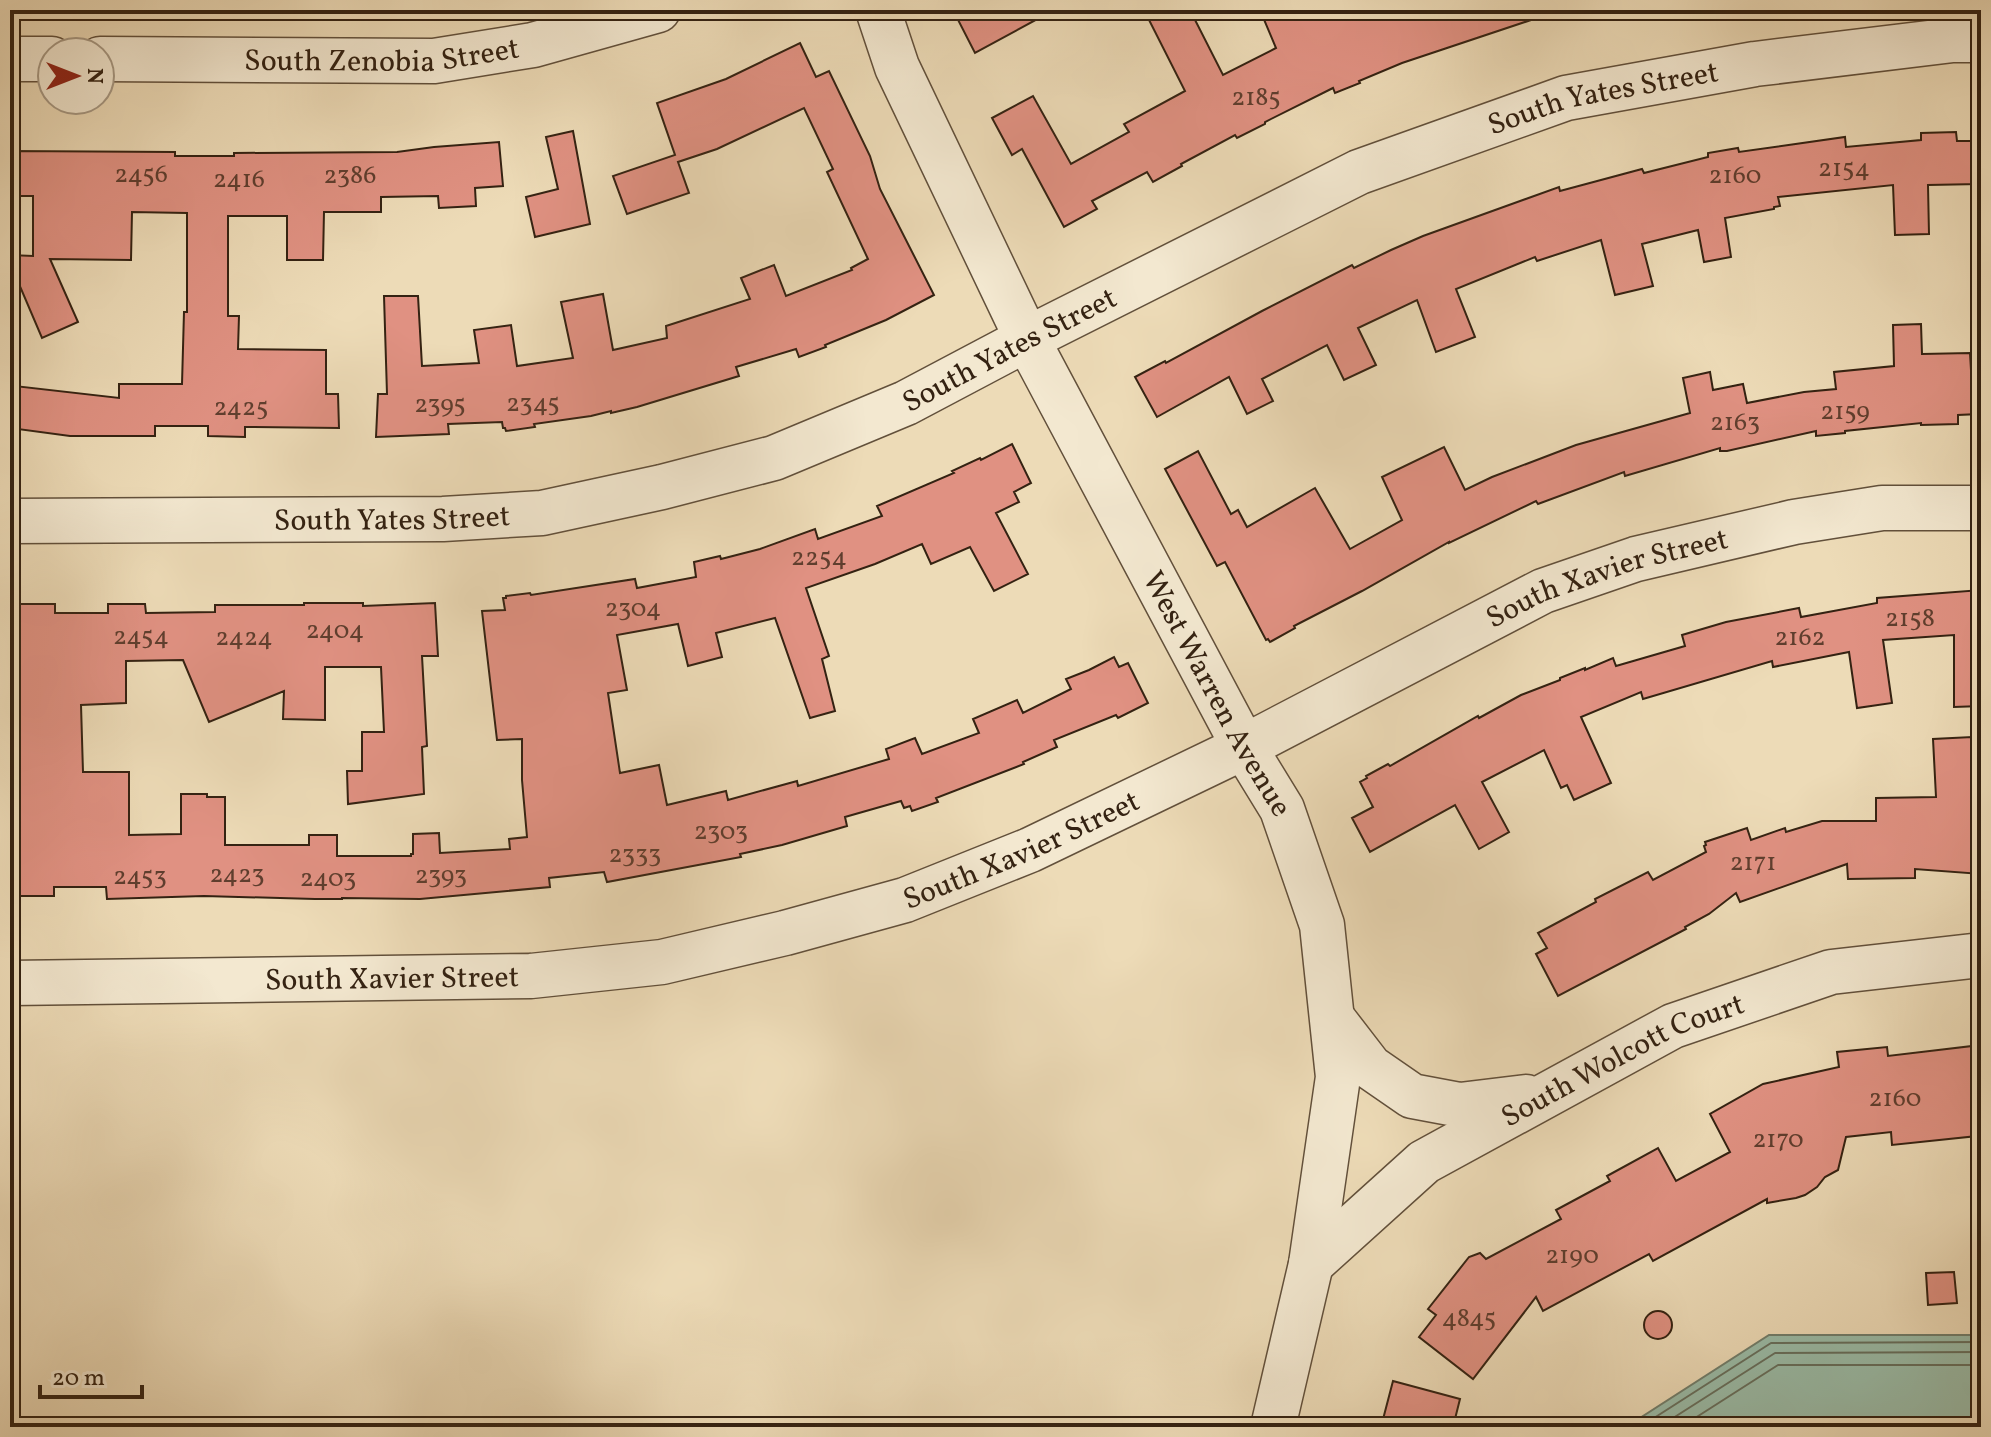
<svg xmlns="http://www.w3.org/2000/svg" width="1991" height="1437" font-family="Vollkorn,serif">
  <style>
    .water { fill: #9abca8; stroke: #717e6c; stroke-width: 2 }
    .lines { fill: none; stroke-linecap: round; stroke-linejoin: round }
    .shore { stroke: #676f5d; stroke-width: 2 }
    .building { fill: #e09182; stroke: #342212; stroke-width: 2 }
    .minor-casing { stroke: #62503b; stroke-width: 47 }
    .minor { stroke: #f3e8d0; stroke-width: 44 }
    .labels { text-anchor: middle; stroke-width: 7; stroke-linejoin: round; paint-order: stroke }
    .number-label { font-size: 26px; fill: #5f3e2e }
    .street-label { font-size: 30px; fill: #342212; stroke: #f3e8d0 }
  </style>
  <rect width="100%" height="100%" fill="#eddbb7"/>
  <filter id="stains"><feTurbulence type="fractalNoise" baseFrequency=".0025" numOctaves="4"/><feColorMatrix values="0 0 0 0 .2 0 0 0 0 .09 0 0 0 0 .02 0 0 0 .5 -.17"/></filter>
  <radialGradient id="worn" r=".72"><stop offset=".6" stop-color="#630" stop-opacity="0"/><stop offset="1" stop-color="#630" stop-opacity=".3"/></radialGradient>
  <path class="water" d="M 1769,1335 L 1981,1335 L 1981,1427 L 1626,1427 Z"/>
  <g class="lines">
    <g class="shore">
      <path d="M 1640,1427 L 1771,1343 L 1981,1342"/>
      <path d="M 1659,1427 L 1775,1353 L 1981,1352"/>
      <path d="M 1681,1427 L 1778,1365 L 1981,1365"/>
    </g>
  </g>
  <g class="building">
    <path d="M 953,10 L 1054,10 L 975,53 Z"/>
    <path d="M 1144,10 L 1190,10 L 1223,75 L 1276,48 L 1260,10 L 1546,10 L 1546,15 L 1402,63 L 1359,81 L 1360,83 L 1335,93 L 1333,88 L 1265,122 L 1265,124 L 1237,138 L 1235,135 L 1181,164 L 1182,166 L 1153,182 L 1147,172 L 1092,201 L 1097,209 L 1064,227 L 1022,149 L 1012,155 L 992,118 L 1033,96 L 1071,164 L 1129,132 L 1124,124 L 1185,91 Z"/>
    <path d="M 800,43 L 816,77 L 829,71 L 870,156 L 880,189 L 934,295 L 886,320 L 825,345 L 826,347 L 799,357 L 796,349 L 736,367 L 739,376 L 637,407 L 611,413 L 611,411 L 591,416 L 534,424 L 535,427 L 506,431 L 505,428 L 503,428 L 502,422 L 448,424 L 449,434 L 376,437 L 378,394 L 387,394 L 384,296 L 418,296 L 422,366 L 479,363 L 474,330 L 511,325 L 517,366 L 573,358 L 561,302 L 603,294 L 613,350 L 667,338 L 666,326 L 750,299 L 741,278 L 774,265 L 786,296 L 852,270 L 851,268 L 868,259 L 827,172 L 833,169 L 804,108 L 717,149 L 678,162 L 689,193 L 627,214 L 613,176 L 675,155 L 657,103 L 726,79 Z"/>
    <path d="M 573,131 L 590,224 L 535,237 L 526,197 L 558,189 L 546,137 Z"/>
    <path d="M 1956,132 L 1957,141 L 1978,141 L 1979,184 L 1928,185 L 1929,234 L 1895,235 L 1893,185 L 1778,197 L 1780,206 L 1774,207 L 1774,209 L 1725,218 L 1731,257 L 1704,262 L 1698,230 L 1642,244 L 1653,286 L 1615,295 L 1601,240 L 1537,261 L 1535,257 L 1456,289 L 1475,337 L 1436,352 L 1417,300 L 1358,328 L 1376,365 L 1344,380 L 1327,345 L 1262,379 L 1273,401 L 1247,414 L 1229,377 L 1157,417 L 1135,377 L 1165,361 L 1166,363 L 1262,311 L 1352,265 L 1354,268 L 1391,250 L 1423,236 L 1559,187 L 1560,191 L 1642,169 L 1644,173 L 1708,157 L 1708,153 L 1738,148 L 1739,152 L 1845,137 L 1846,147 L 1921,140 L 1921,133 Z"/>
    <path d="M 499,142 L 503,186 L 475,188 L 476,206 L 439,208 L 438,196 L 381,197 L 381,212 L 324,212 L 323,260 L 287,260 L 287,216 L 228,216 L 228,316 L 239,316 L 238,349 L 326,350 L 326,394 L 338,394 L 339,428 L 245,427 L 245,437 L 208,436 L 208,426 L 155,426 L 155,436 L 70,436 L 10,428 L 15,386 L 119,398 L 119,384 L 182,384 L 184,312 L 187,312 L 187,213 L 132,212 L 131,260 L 50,259 L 78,322 L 42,338 L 10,263 L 10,255 L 33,256 L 33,196 L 10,196 L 10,151 L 175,152 L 175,156 L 234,156 L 234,153 L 397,152 L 434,147 Z"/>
    <path d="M 1921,324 L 1922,354 L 1970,353 L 1971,370 L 1978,370 L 1979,414 L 1958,415 L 1958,424 L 1921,425 L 1921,423 L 1845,431 L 1845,433 L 1816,436 L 1816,431 L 1727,451 L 1720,451 L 1720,448 L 1625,476 L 1624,472 L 1538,504 L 1536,501 L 1449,543 L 1449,542 L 1362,591 L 1294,626 L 1295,628 L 1270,642 L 1268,639 L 1266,640 L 1225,562 L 1217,566 L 1165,469 L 1198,451 L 1231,514 L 1238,510 L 1247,527 L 1315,488 L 1350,549 L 1402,520 L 1382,477 L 1444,447 L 1465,490 L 1492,477 L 1576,445 L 1690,413 L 1683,378 L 1710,372 L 1713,390 L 1743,384 L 1747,403 L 1804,392 L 1836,389 L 1834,372 L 1894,366 L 1893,325 Z"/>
    <path d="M 1012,444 L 1031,483 L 1014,492 L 1019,502 L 996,513 L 1028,574 L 994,591 L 970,547 L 931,564 L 922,544 L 875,564 L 806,588 L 829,656 L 822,659 L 835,711 L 810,718 L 775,618 L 716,633 L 722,657 L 688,666 L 678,624 L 617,635 L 627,690 L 608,693 L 620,773 L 659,765 L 667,805 L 726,791 L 728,800 L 797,781 L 798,786 L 889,759 L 886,749 L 915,738 L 922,754 L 979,733 L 973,719 L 1017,700 L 1023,713 L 1071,689 L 1066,679 L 1089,670 L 1114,657 L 1119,667 L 1128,663 L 1148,703 L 1118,718 L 1116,715 L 1054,740 L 1057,747 L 1023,762 L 1024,764 L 936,798 L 938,802 L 912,811 L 910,806 L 904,808 L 901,801 L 845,817 L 847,826 L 782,845 L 740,854 L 741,857 L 607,882 L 604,872 L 549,878 L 550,887 L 420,899 L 342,898 L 342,899 L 315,899 L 204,896 L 107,899 L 106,887 L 54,887 L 54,896 L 18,896 L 18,802 L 10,802 L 10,704 L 19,704 L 19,604 L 55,604 L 55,613 L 108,613 L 108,604 L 145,604 L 146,613 L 215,612 L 215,605 L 304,605 L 304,603 L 363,603 L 363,606 L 435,603 L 438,656 L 422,656 L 427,746 L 422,747 L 424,794 L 348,804 L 347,771 L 362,771 L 362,732 L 384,732 L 381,667 L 325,667 L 325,720 L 283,719 L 284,691 L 209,722 L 183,660 L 126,661 L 126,703 L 81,705 L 83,772 L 129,772 L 129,835 L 181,834 L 181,794 L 207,794 L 207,797 L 225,797 L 225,845 L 309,845 L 309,835 L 337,835 L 337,856 L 411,856 L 411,854 L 413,854 L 413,834 L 439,833 L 440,853 L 510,849 L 509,839 L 527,837 L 522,780 L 522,739 L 497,740 L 482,611 L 505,610 L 503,598 L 506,598 L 506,596 L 530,593 L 531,595 L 635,579 L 637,588 L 696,577 L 694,562 L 720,556 L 721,559 L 760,549 L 815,529 L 818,539 L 882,516 L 877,506 L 954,473 L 952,471 L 980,458 L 981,460 Z"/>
    <path d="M 1981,590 L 1981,706 L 1954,707 L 1954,635 L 1883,640 L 1892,703 L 1857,708 L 1849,652 L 1773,667 L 1772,661 L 1643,699 L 1641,692 L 1581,717 L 1611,783 L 1574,800 L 1567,785 L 1561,788 L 1544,750 L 1482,782 L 1509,832 L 1479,849 L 1455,805 L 1370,852 L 1352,818 L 1373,807 L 1360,782 L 1367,778 L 1366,776 L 1388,764 L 1390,766 L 1478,716 L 1479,718 L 1521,695 L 1560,680 L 1560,678 L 1585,668 L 1585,670 L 1613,658 L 1616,666 L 1685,646 L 1682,635 L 1726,622 L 1799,608 L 1801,617 L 1877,603 L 1877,598 Z"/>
    <path d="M 1972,737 L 1974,799 L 1981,799 L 1981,874 L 1915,869 L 1915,878 L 1848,879 L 1847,864 L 1740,902 L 1736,893 L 1709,914 L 1685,927 L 1686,929 L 1558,996 L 1536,954 L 1547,948 L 1538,933 L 1596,902 L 1595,899 L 1648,872 L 1653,880 L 1706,852 L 1704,846 L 1706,845 L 1705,842 L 1747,828 L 1751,840 L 1785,828 L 1786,832 L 1822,821 L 1876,821 L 1876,798 L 1936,797 L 1933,739 Z"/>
    <path d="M 1981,1045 L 1981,1112 L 1977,1112 L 1977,1136 L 1892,1145 L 1891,1132 L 1846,1137 L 1838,1170 L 1825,1177 L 1817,1187 L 1805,1195 L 1796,1198 L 1767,1203 L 1767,1199 L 1653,1261 L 1649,1254 L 1543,1311 L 1536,1297 L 1473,1379 L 1419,1337 L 1436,1315 L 1428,1309 L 1469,1257 L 1480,1253 L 1486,1259 L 1561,1219 L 1556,1210 L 1610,1181 L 1607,1176 L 1658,1148 L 1676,1181 L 1730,1152 L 1710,1114 L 1763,1084 L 1839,1067 L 1837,1052 L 1887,1047 L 1888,1056 Z"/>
    <path d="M 1954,1272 L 1957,1303 L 1928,1305 L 1926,1273 Z"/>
    <circle cx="1658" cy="1325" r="14"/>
    <path d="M 1393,1381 L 1460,1399 L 1453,1427 L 1381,1427 Z"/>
  </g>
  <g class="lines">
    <g class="minor-casing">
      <g id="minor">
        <path id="s1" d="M 878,10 L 897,67 L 1027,339 L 1244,747 L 1282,809 L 1322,925 L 1338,1077 L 1311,1264 L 1273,1427"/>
        <path d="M 10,59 L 52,59"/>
        <path id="s2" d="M 100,59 L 434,61 L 533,45 L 658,10"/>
        <path id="s3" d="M 10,521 L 443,519 L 542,513 L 662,487 L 774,458 L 906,403 L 1027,339 L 1359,172 L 1566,98 L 1755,64 L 1953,40 L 1981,40"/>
        <path id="s4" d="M 10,983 L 531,976 L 662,962 L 785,933 L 905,900 L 1030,850 L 1244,747 L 1543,591 L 1636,559 L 1794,522 L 1882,508 L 1981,508"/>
        <path d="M 1333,1019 L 1370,1067 L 1412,1096 L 1460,1105 L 1526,1097"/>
        <path id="s5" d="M 1311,1264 L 1424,1162 L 1673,1026 L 1831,972 L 1981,955"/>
      </g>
    </g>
    <use href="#minor" class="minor"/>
  </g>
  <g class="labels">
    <g class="number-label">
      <text x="1256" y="105">2185</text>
      <text x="1844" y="176">2154</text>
      <text x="141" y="182">2456</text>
      <text x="350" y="183">2386</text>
      <text x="1735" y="183">2160</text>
      <text x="239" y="187">2416</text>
      <text x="533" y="411">2345</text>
      <text x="440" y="412">2395</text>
      <text x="241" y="415">2425</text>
      <text x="1845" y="419">2159</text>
      <text x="1735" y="430">2163</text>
      <text x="819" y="565">2254</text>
      <text x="633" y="616">2304</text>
      <text x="1910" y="626">2158</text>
      <text x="335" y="638">2404</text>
      <text x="141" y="644">2454</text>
      <text x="244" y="645">2424</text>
      <text x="1800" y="645">2162</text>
      <text x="721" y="839">2303</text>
      <text x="635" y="862">2333</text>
      <text x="1753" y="870">2171</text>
      <text x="237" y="882">2423</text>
      <text x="441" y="883">2393</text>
      <text x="140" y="884">2453</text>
      <text x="328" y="886">2403</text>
      <text x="1895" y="1106">2160</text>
      <text x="1778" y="1147">2170</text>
      <text x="1572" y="1263">2190</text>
      <text x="1469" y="1326">4845</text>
    </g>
    <g class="street-label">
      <text dy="10" stroke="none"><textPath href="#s2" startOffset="282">South Zenobia Street</textPath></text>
      <text dy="10" stroke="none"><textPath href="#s3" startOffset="1678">South Yates Street</textPath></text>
      <text dy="10" stroke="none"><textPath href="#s3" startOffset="1030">South Yates Street</textPath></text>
      <text dy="10" stroke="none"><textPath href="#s3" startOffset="382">South Yates Street</textPath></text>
      <text dy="10" stroke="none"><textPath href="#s4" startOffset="1678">South Xavier Street</textPath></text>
      <text dy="10" stroke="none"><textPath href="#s1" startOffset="764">West Warren Avenue</textPath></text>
      <text dy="10" stroke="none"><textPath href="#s4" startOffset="1030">South Xavier Street</textPath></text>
      <text dy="10" stroke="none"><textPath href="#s4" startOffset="382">South Xavier Street</textPath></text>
      <text dy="10" stroke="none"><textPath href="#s5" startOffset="376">South Wolcott Court</textPath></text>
    </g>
  </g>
  <rect width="1991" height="1437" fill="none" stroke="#eddbb7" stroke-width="40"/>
  <rect x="12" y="12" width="1967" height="1413" fill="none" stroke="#342212" stroke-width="4"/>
  <rect x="20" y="20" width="1951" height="1397" fill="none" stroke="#342212" stroke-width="2"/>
  <g transform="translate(76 76) rotate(90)"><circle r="38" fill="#f3e8d0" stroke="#a79984" stroke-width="2"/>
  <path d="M0-6L14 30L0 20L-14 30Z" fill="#8f2418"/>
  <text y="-12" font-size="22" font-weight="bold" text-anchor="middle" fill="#342212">N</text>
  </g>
  <path d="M40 1385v12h102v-12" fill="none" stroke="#342212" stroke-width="4"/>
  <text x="52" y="1385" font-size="24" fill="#342212" stroke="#f3e8d0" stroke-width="6" paint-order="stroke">20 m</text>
  <rect width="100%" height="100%" filter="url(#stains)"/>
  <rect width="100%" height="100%" fill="url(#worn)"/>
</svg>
